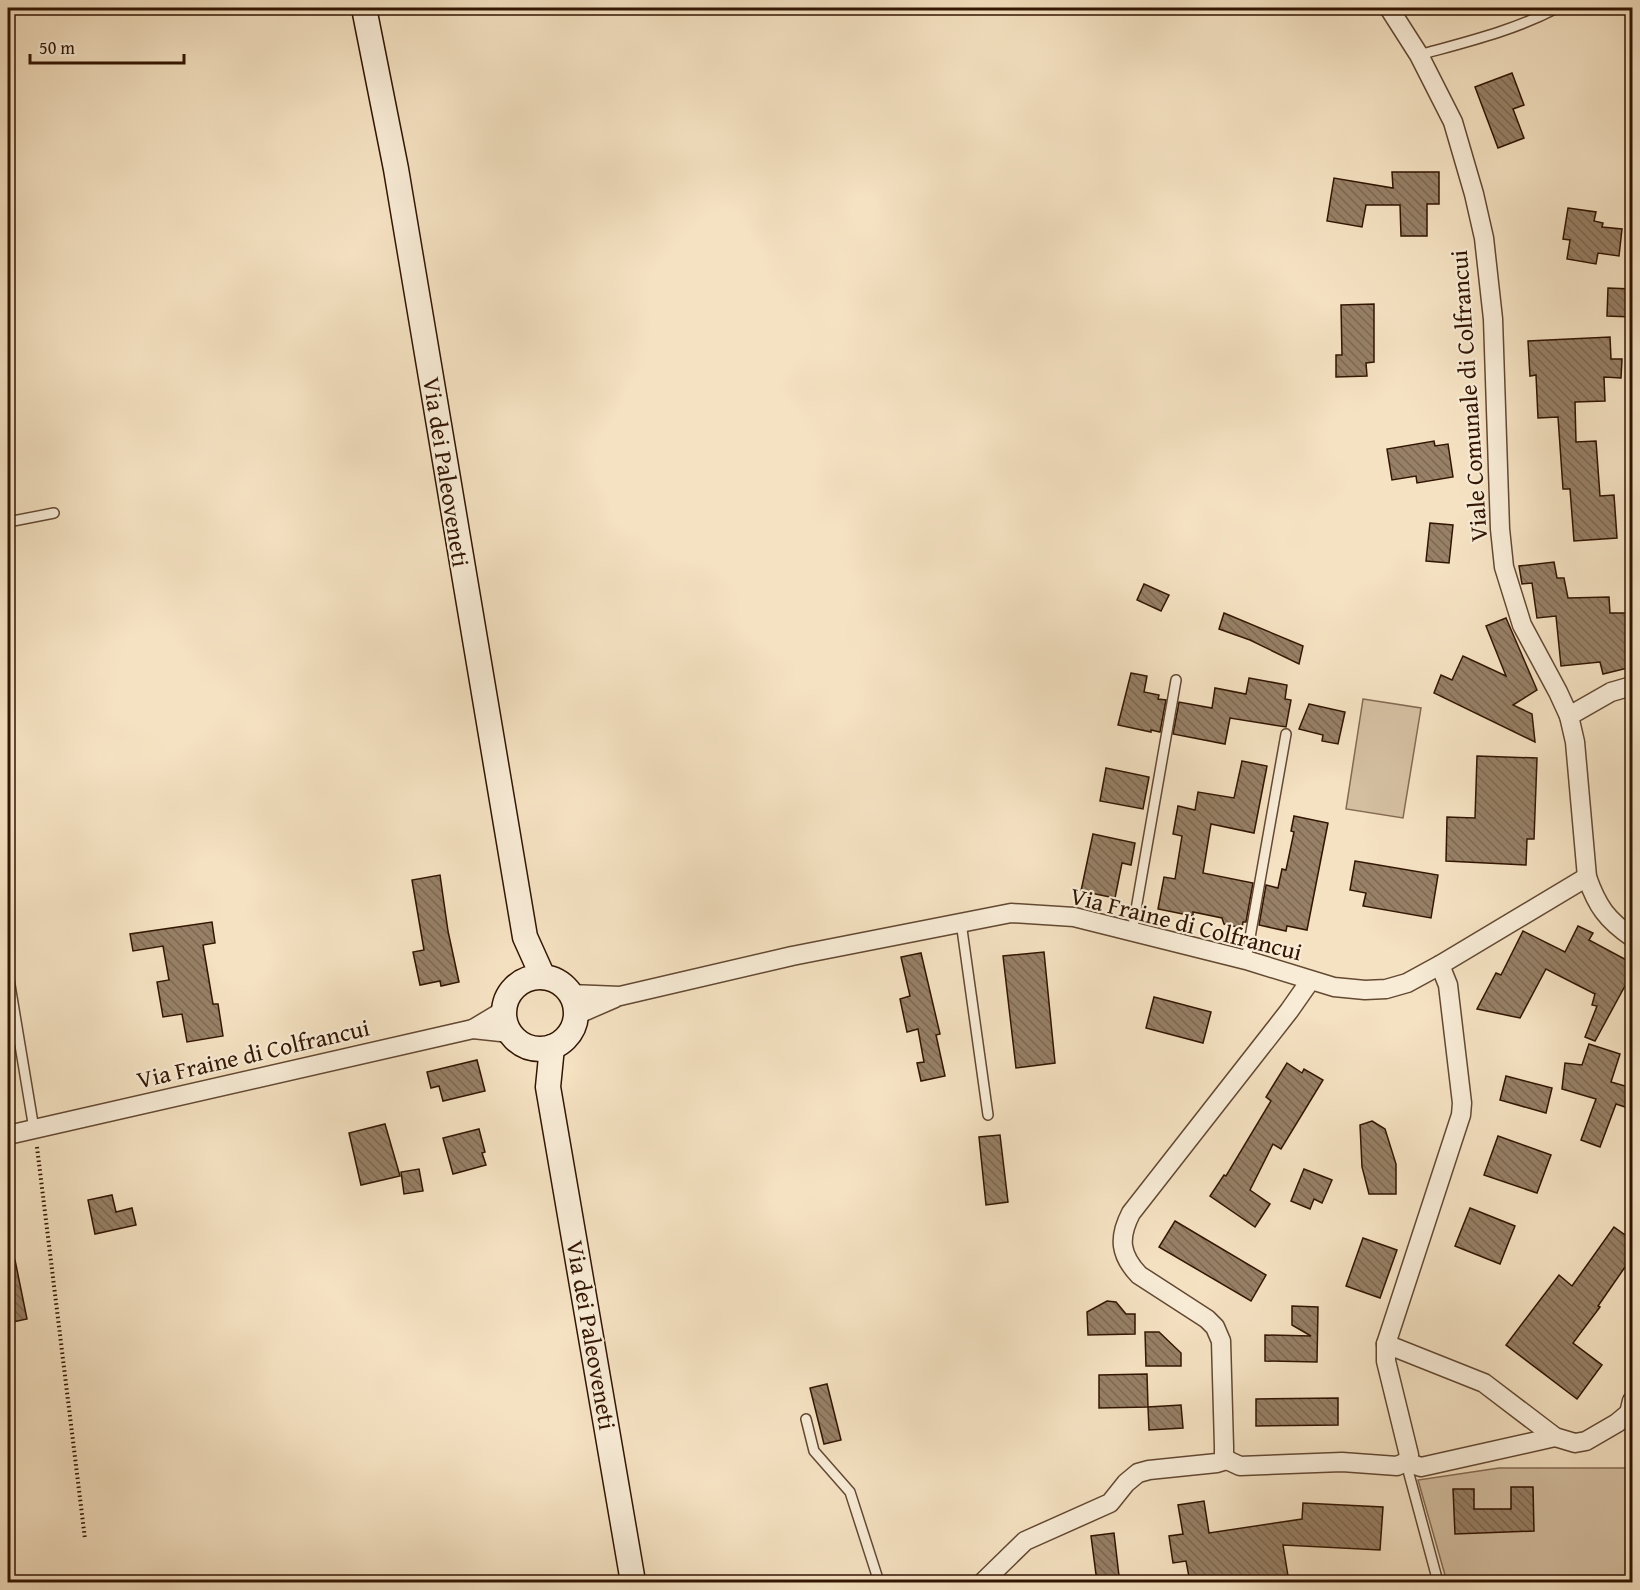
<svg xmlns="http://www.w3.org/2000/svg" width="1640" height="1590" font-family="'Gentium Book Plus',serif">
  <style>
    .green { fill: #d4bfa1; stroke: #836a52; stroke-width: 1.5 }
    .building { fill: url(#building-back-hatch); stroke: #321502; stroke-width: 1.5 }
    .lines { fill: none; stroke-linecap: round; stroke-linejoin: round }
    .service-casing { stroke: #634832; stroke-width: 12 }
    .minor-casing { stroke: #634832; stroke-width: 21 }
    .secondary-casing { stroke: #321502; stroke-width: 27 }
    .path { stroke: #321502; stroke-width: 4; stroke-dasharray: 1.5 3; stroke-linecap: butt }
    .service { stroke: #f8ecd7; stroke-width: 9 }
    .minor { stroke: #f8ecd7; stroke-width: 18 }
    .secondary { stroke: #f8ecd7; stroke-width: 24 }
    .labels { text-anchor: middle; stroke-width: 4.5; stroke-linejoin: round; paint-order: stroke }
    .street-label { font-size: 24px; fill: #321502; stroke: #f8ecd7 }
  </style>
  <defs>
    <pattern id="building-back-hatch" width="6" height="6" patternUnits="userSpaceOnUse" patternTransform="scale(1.5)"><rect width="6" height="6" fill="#978066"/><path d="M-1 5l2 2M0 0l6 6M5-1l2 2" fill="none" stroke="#7c6852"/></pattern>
  </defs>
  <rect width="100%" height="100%" fill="#f5e2c2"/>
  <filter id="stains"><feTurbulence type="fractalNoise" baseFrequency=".00333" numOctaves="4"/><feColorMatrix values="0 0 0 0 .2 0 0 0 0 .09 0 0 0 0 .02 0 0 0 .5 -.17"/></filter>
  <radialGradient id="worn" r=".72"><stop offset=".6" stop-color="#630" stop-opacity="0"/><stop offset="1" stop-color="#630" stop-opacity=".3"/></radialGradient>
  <g class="green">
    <path d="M 1363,699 L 1421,708 L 1403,818 L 1346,809 Z"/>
    <path d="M 1499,1468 L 1632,1468 L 1632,1582 L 1447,1582 L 1418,1480 Z"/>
  </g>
  <g class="building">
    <path d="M 1512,73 L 1524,105 L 1513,109 L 1524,138 L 1498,148 L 1475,87 Z"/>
    <path d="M 1392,172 L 1439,172 L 1439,204 L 1427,204 L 1427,236 L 1401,236 L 1400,205 L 1366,205 L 1362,227 L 1327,221 L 1334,178 L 1393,188 Z"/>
    <path d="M 1568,208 L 1596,212 L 1594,221 L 1603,223 L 1602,227 L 1622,229 L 1619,256 L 1598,253 L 1596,264 L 1567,259 L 1570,240 L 1563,239 Z"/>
    <path d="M 1608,288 L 1632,289 L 1632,317 L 1607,316 Z"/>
    <path d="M 1374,304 L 1374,362 L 1366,363 L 1367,376 L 1336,377 L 1336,355 L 1342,355 L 1341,305 Z"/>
    <path d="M 1610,337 L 1611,359 L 1622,359 L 1621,378 L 1604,377 L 1605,401 L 1575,402 L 1576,442 L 1596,441 L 1600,496 L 1614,495 L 1617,538 L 1574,541 L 1570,489 L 1563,489 L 1558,417 L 1538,418 L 1536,375 L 1530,376 L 1528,341 Z"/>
    <path d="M 1434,441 L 1435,446 L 1448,444 L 1453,477 L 1417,483 L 1416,476 L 1392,480 L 1387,449 Z"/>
    <path d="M 1430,523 L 1453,525 L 1449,563 L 1426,561 Z"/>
    <path d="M 1554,562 L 1557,578 L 1564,578 L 1568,598 L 1609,597 L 1610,613 L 1626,613 L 1626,646 L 1632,645 L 1632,667 L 1603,674 L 1600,662 L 1561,666 L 1556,616 L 1537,618 L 1532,583 L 1522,584 L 1519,566 Z"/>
    <path d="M 1144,584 L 1169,595 L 1161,611 L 1137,600 Z"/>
    <path d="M 1224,613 L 1303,646 L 1299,664 L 1250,640 L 1219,629 Z"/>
    <path d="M 1506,618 L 1537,690 L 1513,705 L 1532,714 L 1535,742 L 1434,693 L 1441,675 L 1452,680 L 1463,656 L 1506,676 L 1486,626 Z"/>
    <path d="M 1131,673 L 1147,676 L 1144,692 L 1159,695 L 1158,699 L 1166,700 L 1160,732 L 1151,730 L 1151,732 L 1118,725 Z"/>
    <path d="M 1249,678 L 1287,685 L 1285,699 L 1291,700 L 1286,727 L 1230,718 L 1225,744 L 1173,734 L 1179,702 L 1212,708 L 1215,688 L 1246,694 Z"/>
    <path d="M 1309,704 L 1345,712 L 1338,744 L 1322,741 L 1323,735 L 1299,729 Z"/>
    <path d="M 1477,756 L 1537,758 L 1534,839 L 1527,839 L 1526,865 L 1446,861 L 1447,817 L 1475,818 Z"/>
    <path d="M 1242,761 L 1267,766 L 1254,833 L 1211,824 L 1203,873 L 1253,883 L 1246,922 L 1243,922 L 1242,928 L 1224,924 L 1222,918 L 1193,912 L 1193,916 L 1158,909 L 1164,877 L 1175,879 L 1182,836 L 1173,834 L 1178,806 L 1195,810 L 1198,792 L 1234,798 Z"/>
    <path d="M 1106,768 L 1149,777 L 1143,809 L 1100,801 Z"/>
    <path d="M 1294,816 L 1328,823 L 1307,930 L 1287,926 L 1286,931 L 1259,925 L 1266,885 L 1278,888 L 1282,869 L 1286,870 L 1294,832 L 1291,831 Z"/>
    <path d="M 1093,834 L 1135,843 L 1131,865 L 1122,863 L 1115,898 L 1081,891 Z"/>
    <path d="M 1355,861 L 1438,875 L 1431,918 L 1363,906 L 1366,893 L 1350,890 Z"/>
    <path d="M 440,875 L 448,931 L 459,982 L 441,986 L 440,981 L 420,985 L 413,952 L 424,950 L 412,880 Z"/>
    <path d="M 212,922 L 215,943 L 203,945 L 213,1004 L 218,1004 L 223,1036 L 187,1042 L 182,1014 L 163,1017 L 157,982 L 169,980 L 163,946 L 133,951 L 130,934 Z"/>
    <path d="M 1578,926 L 1593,933 L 1589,940 L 1632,963 L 1632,989 L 1625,986 L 1595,1041 L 1585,1037 L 1597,1006 L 1592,1005 L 1595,994 L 1546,969 L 1520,1018 L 1477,1009 L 1496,973 L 1501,975 L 1523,931 L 1565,952 Z"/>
    <path d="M 1044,952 L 1055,1063 L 1016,1068 L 1003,956 Z"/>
    <path d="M 921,953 L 940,1034 L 936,1035 L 945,1076 L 921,1081 L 917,1063 L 924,1062 L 918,1029 L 907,1032 L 900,999 L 910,996 L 901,957 Z"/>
    <path d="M 1154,997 L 1211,1012 L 1203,1043 L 1146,1028 Z"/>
    <path d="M 1589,1044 L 1620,1054 L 1611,1082 L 1632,1088 L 1628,1108 L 1616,1104 L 1600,1147 L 1581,1140 L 1596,1099 L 1562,1089 L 1565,1063 L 1582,1065 Z"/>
    <path d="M 477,1060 L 485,1091 L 443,1101 L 439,1086 L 431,1088 L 427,1072 Z"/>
    <path d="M 1287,1063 L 1302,1073 L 1304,1069 L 1323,1080 L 1281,1149 L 1273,1144 L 1250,1190 L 1270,1204 L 1255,1227 L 1210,1196 L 1224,1175 L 1226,1176 L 1271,1101 L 1266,1097 Z"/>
    <path d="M 1506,1076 L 1552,1088 L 1546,1113 L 1500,1100 Z"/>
    <path d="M 1372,1121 L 1385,1129 L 1396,1164 L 1396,1194 L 1369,1194 L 1362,1167 L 1360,1125 Z"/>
    <path d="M 385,1124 L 400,1176 L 361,1185 L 349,1133 Z"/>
    <path d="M 479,1129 L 485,1152 L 482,1153 L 486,1165 L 453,1174 L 443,1138 Z"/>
    <path d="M 1000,1135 L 1008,1202 L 986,1205 L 979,1137 Z"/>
    <path d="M 1498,1136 L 1551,1155 L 1537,1193 L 1484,1175 Z"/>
    <path d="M 419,1169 L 423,1191 L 404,1194 L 401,1172 Z"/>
    <path d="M 1304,1169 L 1332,1180 L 1322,1203 L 1314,1199 L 1310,1209 L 1291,1201 Z"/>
    <path d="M 112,1195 L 116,1212 L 132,1208 L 136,1225 L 95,1234 L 88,1200 Z"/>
    <path d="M 1470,1208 L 1515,1226 L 1500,1264 L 1455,1246 Z"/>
    <path d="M 1175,1221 L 1266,1275 L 1251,1301 L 1159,1247 Z"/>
    <path d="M 1614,1227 L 1632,1240 L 1632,1257 L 1598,1306 L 1600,1307 L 1573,1343 L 1602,1365 L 1577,1399 L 1506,1345 L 1559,1275 L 1572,1286 Z"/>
    <path d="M 1363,1238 L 1397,1250 L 1380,1298 L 1346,1286 Z"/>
    <path d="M 8,1260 L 15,1260 L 27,1319 L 8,1323 Z"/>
    <path d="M 1107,1301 L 1116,1302 L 1126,1314 L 1135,1314 L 1135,1334 L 1088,1335 L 1087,1312 Z"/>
    <path d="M 1292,1306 L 1318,1307 L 1317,1362 L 1265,1361 L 1265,1335 L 1311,1336 L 1292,1325 Z"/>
    <path d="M 1145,1332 L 1159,1332 L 1181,1353 L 1181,1366 L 1146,1366 Z"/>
    <path d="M 1147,1374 L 1148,1407 L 1099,1408 L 1099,1375 Z"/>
    <path d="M 827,1384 L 841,1440 L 824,1444 L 810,1388 Z"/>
    <path d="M 1338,1398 L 1338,1425 L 1256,1426 L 1256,1399 Z"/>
    <path d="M 1181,1405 L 1183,1428 L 1149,1430 L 1148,1407 Z"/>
    <path d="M 1511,1487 L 1533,1487 L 1534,1531 L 1455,1534 L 1453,1489 L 1474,1489 L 1474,1509 L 1511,1509 Z"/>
    <path d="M 1204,1501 L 1209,1533 L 1302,1519 L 1303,1503 L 1383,1507 L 1380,1550 L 1283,1545 L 1289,1582 L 1190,1582 L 1186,1561 L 1173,1563 L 1169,1536 L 1183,1534 L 1178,1505 Z"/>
    <path d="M 1114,1533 L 1119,1576 L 1113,1576 L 1114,1582 L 1097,1582 L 1091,1536 Z"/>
  </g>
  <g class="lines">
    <g class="service-casing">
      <g id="service">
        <path d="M 1419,55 C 1466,42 1513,31 1557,8"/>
        <path d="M 8,522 L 54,513"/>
        <path d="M 961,922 L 988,1115"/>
        <path d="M 1132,932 L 1176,680"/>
        <path d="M 1246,960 L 1286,734"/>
        <path d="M 8,973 L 34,1129"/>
        <path d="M 806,1419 L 814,1451 L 850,1492 L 879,1582"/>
        <path d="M 1406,1463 L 1438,1582"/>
      </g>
    </g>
    <g class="minor-casing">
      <g id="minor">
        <path d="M 1389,8 L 1419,55 L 1453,122 L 1474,194 L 1484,238 L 1493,319 L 1500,529 L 1504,567 L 1522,625 L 1558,692 L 1569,716 L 1575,742 L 1587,877 C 1597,906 1607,920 1632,937"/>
        <path d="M 1569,716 L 1611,692 L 1632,686"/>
        <path d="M 570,994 L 620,996 L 792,956 L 1011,913 L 1074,917 L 1246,960 L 1334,987 L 1365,990 L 1386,989 L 1407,983 L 1440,965 L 1587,877"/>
        <path d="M 576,1015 L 615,998"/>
        <path d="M 473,1029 L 503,1011"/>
        <path d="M 8,1135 L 473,1029 L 510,1033"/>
        <path d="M 1386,1344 L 1484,1383 L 1555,1437 L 1575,1443 L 1586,1441 L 1617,1423 L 1629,1413 L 1632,1401"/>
        <path d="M 1227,1460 L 1224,1455 L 1224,1447 L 1221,1341 L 1215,1327 L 1207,1319 L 1139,1275 C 1120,1255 1118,1238 1131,1213 L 1289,1011 L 1310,981"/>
        <path d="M 1227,1460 L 1240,1466 L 1342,1462 L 1397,1466 L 1406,1462"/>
        <path d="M 1406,1462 L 1409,1455 L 1386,1361 L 1386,1344 L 1461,1115 L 1462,1103 L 1448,985 L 1440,965"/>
        <path d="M 1406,1462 L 1421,1467 L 1555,1437"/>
        <path d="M 983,1582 L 1025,1541 L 1110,1503 L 1126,1483 L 1138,1473 L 1149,1470 L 1217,1463 L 1227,1460"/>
      </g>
    </g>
    <g class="secondary-casing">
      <g id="secondary">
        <path d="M 364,8 L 396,169 L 525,937 L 543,977"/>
        <circle cx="540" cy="1013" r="36"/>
        <path d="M 552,1047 L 548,1087 L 633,1582"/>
      </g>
    </g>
    <path class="path" d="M 37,1147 L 85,1539"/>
    <use href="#service" class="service"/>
    <use href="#minor" class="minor"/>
    <use href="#secondary" class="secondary"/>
  </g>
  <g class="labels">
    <g class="street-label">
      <text transform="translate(1469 396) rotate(-94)" y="8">Viale Comunale di Colfrancui</text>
      <text transform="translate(446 472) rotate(81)" y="8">Via dei Paleoveneti</text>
      <text transform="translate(1186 924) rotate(14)" y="8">Via Fraine di Colfrancui</text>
      <text transform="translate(253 1054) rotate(-13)" y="8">Via Fraine di Colfrancui</text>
      <text transform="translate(591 1335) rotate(80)" y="8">Via dei Paleoveneti</text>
    </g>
  </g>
  <rect width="1640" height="1590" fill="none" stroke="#f5e2c2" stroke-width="30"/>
  <rect x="9" y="9" width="1622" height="1572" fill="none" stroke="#321502" stroke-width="3"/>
  <rect x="15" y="15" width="1610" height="1560" fill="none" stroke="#321502" stroke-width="1.5"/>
  <path d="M30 54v9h154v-9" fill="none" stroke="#321502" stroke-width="3"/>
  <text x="39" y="54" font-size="18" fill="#321502" stroke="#f8ecd7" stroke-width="4.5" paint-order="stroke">50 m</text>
  <rect width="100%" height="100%" filter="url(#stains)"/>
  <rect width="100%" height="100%" fill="url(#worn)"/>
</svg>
